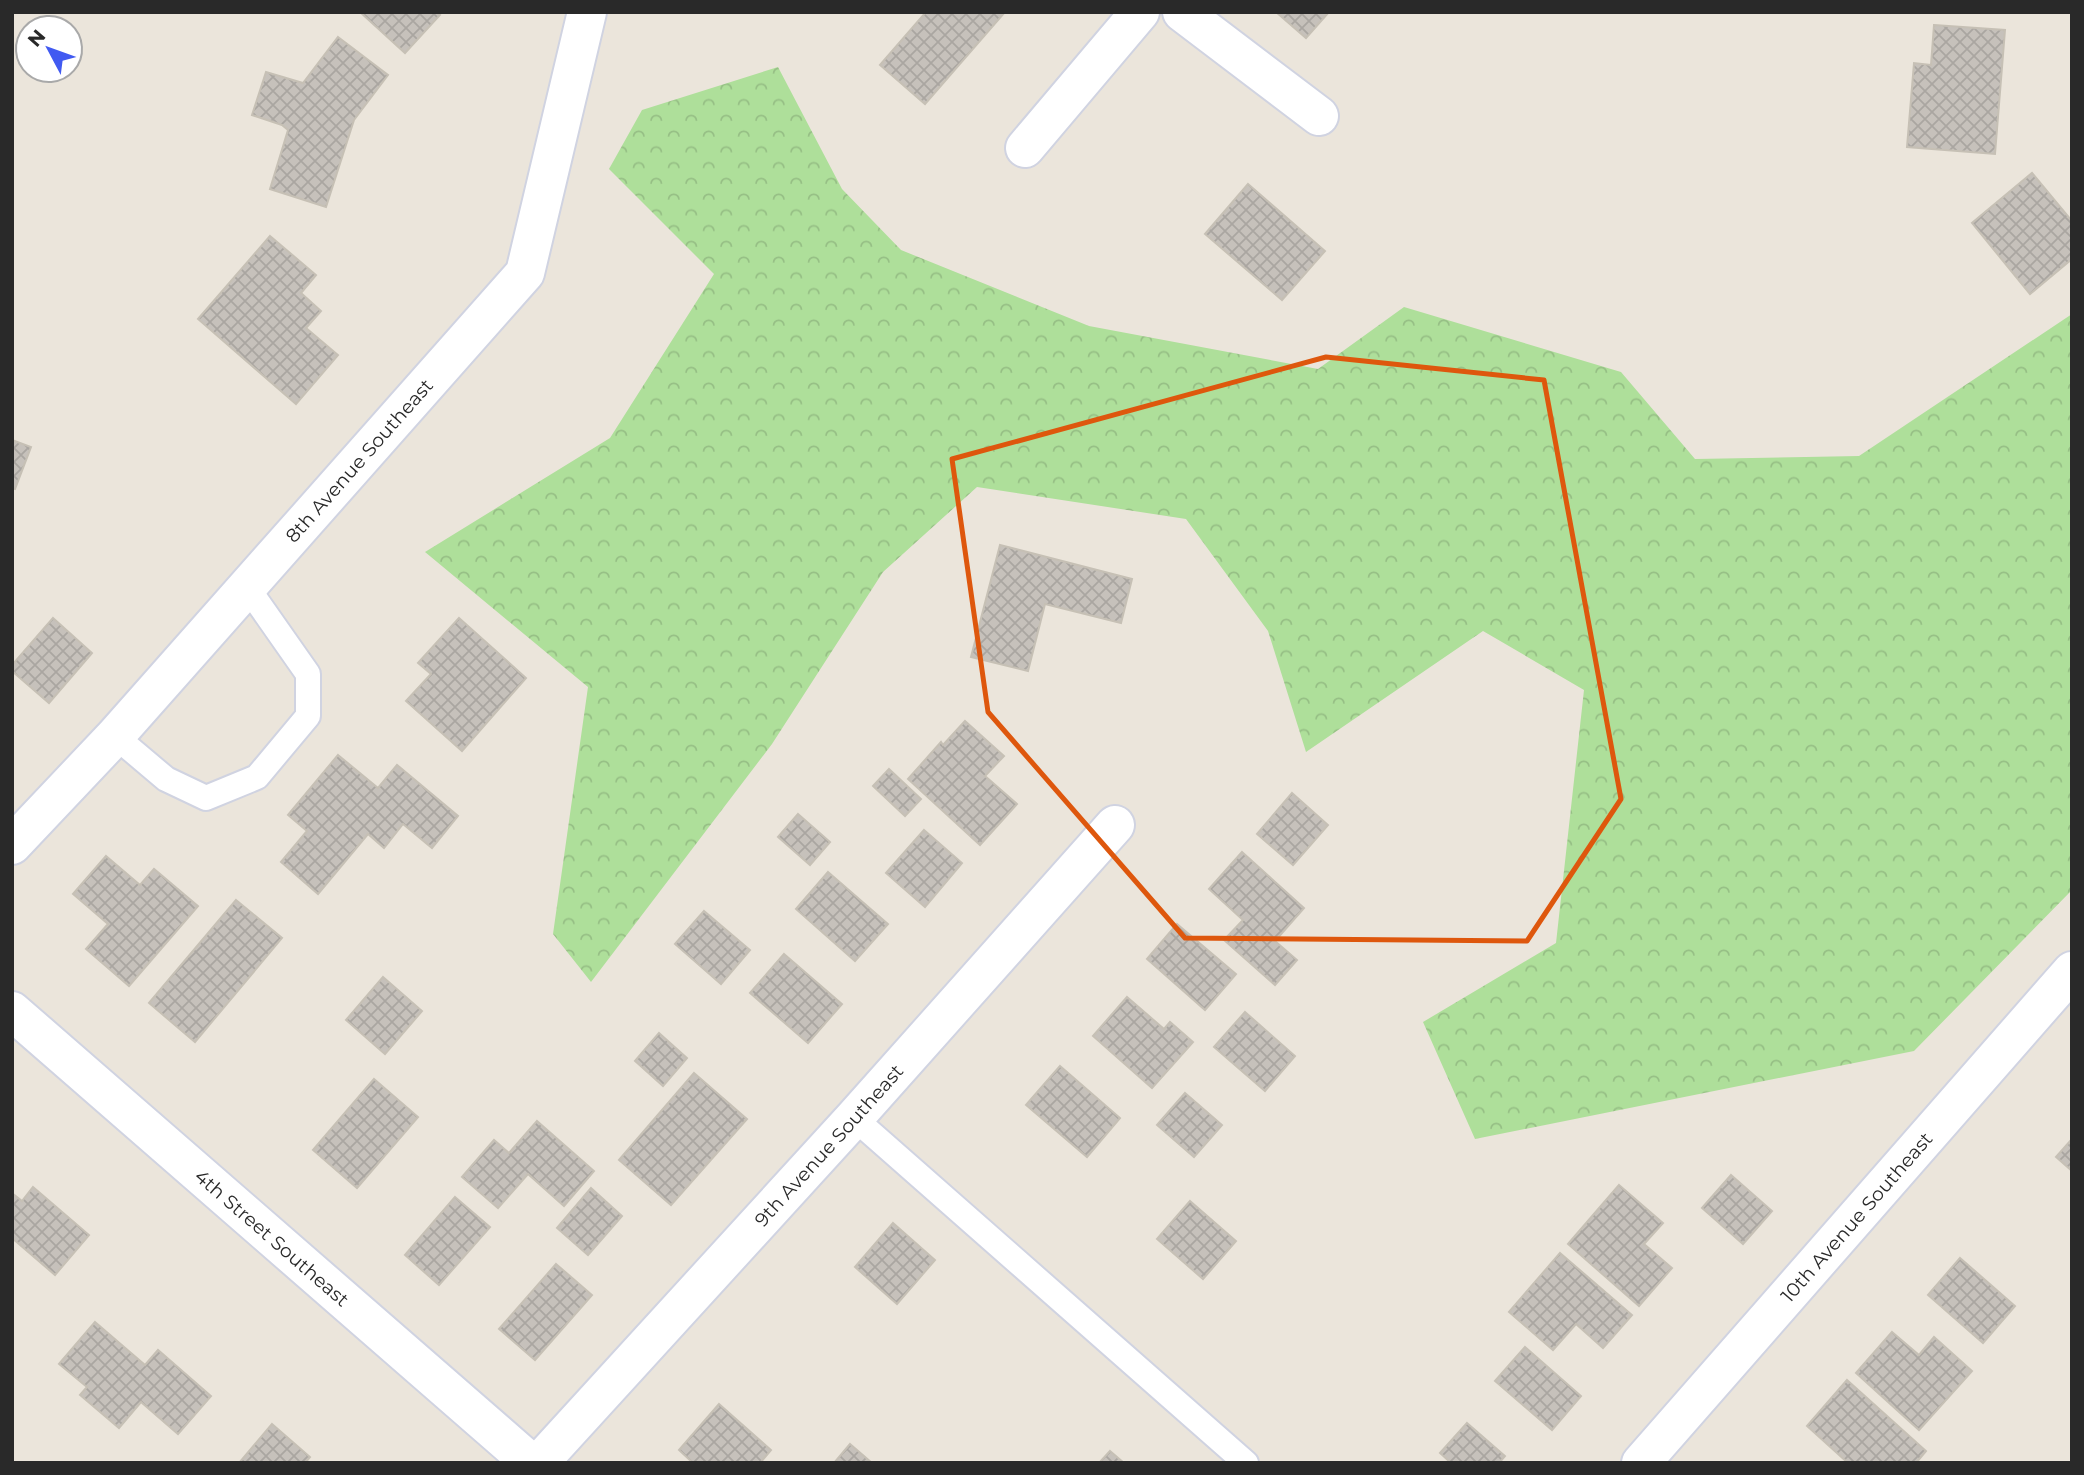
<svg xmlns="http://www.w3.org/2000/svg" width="2084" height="1475" font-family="Montserrat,sans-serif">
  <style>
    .forest { fill: url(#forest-crowns) }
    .building { fill: url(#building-cross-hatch); stroke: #c6c0b5; stroke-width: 2 }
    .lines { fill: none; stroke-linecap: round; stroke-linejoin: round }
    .service-casing { stroke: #d0d3e1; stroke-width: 28 }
    .minor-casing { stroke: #d0d3e1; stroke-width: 42 }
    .service { stroke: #fff; stroke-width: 24 }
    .minor { stroke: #fff; stroke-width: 38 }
    .marked { fill: none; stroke: #de570d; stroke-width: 5; stroke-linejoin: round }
    .labels { text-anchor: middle; stroke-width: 7; stroke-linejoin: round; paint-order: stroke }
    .street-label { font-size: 19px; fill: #292929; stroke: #fff }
  </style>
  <defs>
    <pattern id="forest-crowns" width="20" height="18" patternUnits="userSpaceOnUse" patternTransform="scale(1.75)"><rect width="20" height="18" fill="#aedf9a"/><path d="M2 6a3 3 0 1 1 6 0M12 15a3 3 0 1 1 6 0" fill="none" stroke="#96bf85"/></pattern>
    <pattern id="building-cross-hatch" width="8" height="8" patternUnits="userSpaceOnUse" patternTransform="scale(1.75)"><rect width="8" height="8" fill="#c6c1bb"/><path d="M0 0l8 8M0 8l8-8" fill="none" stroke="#aaa6a1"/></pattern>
  </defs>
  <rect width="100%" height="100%" fill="#ebe5db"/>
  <path class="forest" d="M 778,67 L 842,189 L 901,250 L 1089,326 L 1318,369 L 1404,307 L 1621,372 L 1695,459 L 1859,456 L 2072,314 L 2072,890 L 1914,1051 L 1475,1139 L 1423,1022 L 1556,943 L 1584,690 L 1483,631 L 1306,752 L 1268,631 L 1186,519 L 977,487 L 883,572 L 772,744 L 591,982 L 553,934 L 588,687 L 425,552 L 610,438 L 714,274 L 609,169 L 642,110 Z"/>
  <g class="building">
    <path d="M 360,12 L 436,12 L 440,15 L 405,53 Z"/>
    <path d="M 926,12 L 1005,12 L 925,104 L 880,65 Z"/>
    <path d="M 1276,12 L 1329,12 L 1306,38 Z"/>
    <path d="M 1934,25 L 2005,30 L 1995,154 L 1907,147 L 1914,63 L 1931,65 Z"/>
    <path d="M 338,37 L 388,75 L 354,120 L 326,207 L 270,189 L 288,130 L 282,125 L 252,115 L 266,72 L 303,83 Z"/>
    <path d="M 2032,173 L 2072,221 L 2072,259 L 2030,294 L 1972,223 Z"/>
    <path d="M 1248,184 L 1325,251 L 1282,300 L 1205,234 Z"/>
    <path d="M 270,236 L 316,275 L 301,293 L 321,311 L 306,328 L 338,355 L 296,404 L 198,319 Z"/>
    <path d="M 12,440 L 31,447 L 15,489 L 12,488 Z"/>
    <path d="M 1000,545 L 1132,579 L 1121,623 L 1045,604 L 1028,671 L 971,657 Z"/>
    <path d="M 53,618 L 92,653 L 49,703 L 12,671 L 12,665 Z"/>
    <path d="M 459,618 L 526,678 L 462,751 L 406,701 L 431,674 L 418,663 Z"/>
    <path d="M 965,721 L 1004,756 L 985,776 L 1017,804 L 980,845 L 908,779 L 941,742 L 943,745 Z"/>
    <path d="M 338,755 L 378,788 L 397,765 L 458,816 L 432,848 L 403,824 L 384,848 L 368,834 L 318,894 L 281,862 L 307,831 L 288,815 Z"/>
    <path d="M 889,769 L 921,799 L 905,816 L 873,786 Z"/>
    <path d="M 1292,793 L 1328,825 L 1293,865 L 1257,834 Z"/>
    <path d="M 798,814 L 830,842 L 810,865 L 778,837 Z"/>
    <path d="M 924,830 L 962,863 L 925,907 L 886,873 Z"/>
    <path d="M 1242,852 L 1304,908 L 1275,941 L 1297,960 L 1275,985 L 1224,940 L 1243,920 L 1209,889 Z"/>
    <path d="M 106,856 L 140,885 L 154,869 L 198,906 L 129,986 L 86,949 L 108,924 L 73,894 Z"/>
    <path d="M 828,872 L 888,924 L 855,961 L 796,909 Z"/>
    <path d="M 236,900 L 282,938 L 195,1042 L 149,1003 Z"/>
    <path d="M 704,911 L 750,950 L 721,984 L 675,944 Z"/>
    <path d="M 1177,924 L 1236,974 L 1205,1010 L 1147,959 Z"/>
    <path d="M 784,954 L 842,1004 L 808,1043 L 750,993 Z"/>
    <path d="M 383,977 L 422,1011 L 385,1054 L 346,1020 Z"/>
    <path d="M 1127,997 L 1164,1029 L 1170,1022 L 1193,1042 L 1152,1088 L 1093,1036 Z"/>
    <path d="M 1245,1012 L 1295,1056 L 1265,1091 L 1214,1047 Z"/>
    <path d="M 659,1033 L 687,1058 L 663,1086 L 635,1061 Z"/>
    <path d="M 1060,1066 L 1120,1118 L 1087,1157 L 1026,1105 Z"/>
    <path d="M 694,1073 L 747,1119 L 671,1205 L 619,1160 Z"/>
    <path d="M 374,1079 L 418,1117 L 357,1188 L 313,1150 Z"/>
    <path d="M 1185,1093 L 1222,1125 L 1194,1157 L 1157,1125 Z"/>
    <path d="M 537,1121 L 594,1171 L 564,1206 L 528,1174 L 498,1208 L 462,1177 L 494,1140 L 509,1153 Z"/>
    <path d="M 2072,1139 L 2072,1171 L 2056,1157 Z"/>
    <path d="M 1731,1175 L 1772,1211 L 1743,1244 L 1702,1208 Z"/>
    <path d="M 1619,1185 L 1663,1223 L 1644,1244 L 1672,1268 L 1639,1306 L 1568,1244 Z"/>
    <path d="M 33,1187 L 89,1235 L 55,1275 L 12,1238 L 12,1193 L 22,1201 Z"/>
    <path d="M 591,1188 L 622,1216 L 588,1255 L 557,1228 Z"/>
    <path d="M 455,1197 L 490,1227 L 439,1285 L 405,1255 Z"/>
    <path d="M 1190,1201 L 1236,1241 L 1203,1279 L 1157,1239 Z"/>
    <path d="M 893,1223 L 935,1260 L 897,1304 L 855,1267 Z"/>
    <path d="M 1560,1253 L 1632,1315 L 1603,1348 L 1576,1324 L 1553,1350 L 1509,1312 Z"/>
    <path d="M 1960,1258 L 2015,1306 L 1983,1343 L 1928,1295 Z"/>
    <path d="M 556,1264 L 592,1295 L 535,1360 L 499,1329 Z"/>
    <path d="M 95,1322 L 145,1365 L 158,1350 L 211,1396 L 178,1434 L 141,1402 L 119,1428 L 80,1395 L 87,1387 L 59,1364 Z"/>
    <path d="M 1892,1332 L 1919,1355 L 1934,1337 L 1972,1371 L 1919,1430 L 1856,1373 Z"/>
    <path d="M 1525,1347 L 1581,1396 L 1552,1430 L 1495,1381 Z"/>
    <path d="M 1847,1380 L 1926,1451 L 1916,1463 L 1848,1463 L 1807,1426 Z"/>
    <path d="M 719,1404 L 771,1450 L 760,1463 L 693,1463 L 679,1450 Z"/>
    <path d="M 1467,1423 L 1505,1456 L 1499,1463 L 1451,1463 L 1440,1453 Z"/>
    <path d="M 272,1424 L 310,1457 L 305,1463 L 239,1463 Z"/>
    <path d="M 850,1444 L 872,1463 L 834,1463 Z"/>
    <path d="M 1110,1451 L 1124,1463 L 1099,1463 Z"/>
  </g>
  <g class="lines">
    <g class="service-casing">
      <g id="service">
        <path d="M 115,736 L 166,779 L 206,798 L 257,777 L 308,716 L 308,674 L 247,587"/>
        <path d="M 854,1118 L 1246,1463"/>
      </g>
    </g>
    <g class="minor-casing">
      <g id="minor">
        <path d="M 1182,12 L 1319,116"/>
        <path d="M 1025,148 L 1140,12"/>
        <path id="s1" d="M 12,845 L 115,736 L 525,273 L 587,12"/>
        <path id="s2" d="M 12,1011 L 531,1463"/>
        <path id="s3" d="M 539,1463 L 854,1118 L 1115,825"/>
        <path id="s4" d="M 1641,1463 L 2072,971"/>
      </g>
    </g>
    <use href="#service" class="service"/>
    <use href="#minor" class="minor"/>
  </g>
  <path class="marked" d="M 1326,357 L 1544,380 L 1621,799 L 1527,941 L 1185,938 L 988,712 L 952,459 Z"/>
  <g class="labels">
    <g class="street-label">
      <text dy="7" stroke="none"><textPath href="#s1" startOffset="518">8th Avenue Southeast</textPath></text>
      <text dy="7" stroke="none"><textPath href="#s3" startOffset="430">9th Avenue Southeast</textPath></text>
      <text dy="7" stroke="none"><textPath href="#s4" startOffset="327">10th Avenue Southeast</textPath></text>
      <text dy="7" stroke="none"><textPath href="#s2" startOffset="345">4th Street Southeast</textPath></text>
    </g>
  </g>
  <rect width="2084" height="1475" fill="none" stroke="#292929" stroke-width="28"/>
  <g transform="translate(49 49) rotate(311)"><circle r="33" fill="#ffffff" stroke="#a9a9a9" stroke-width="2"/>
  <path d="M0-5L12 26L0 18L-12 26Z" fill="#415af1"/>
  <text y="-10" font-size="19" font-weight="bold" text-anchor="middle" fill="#292929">N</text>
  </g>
</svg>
